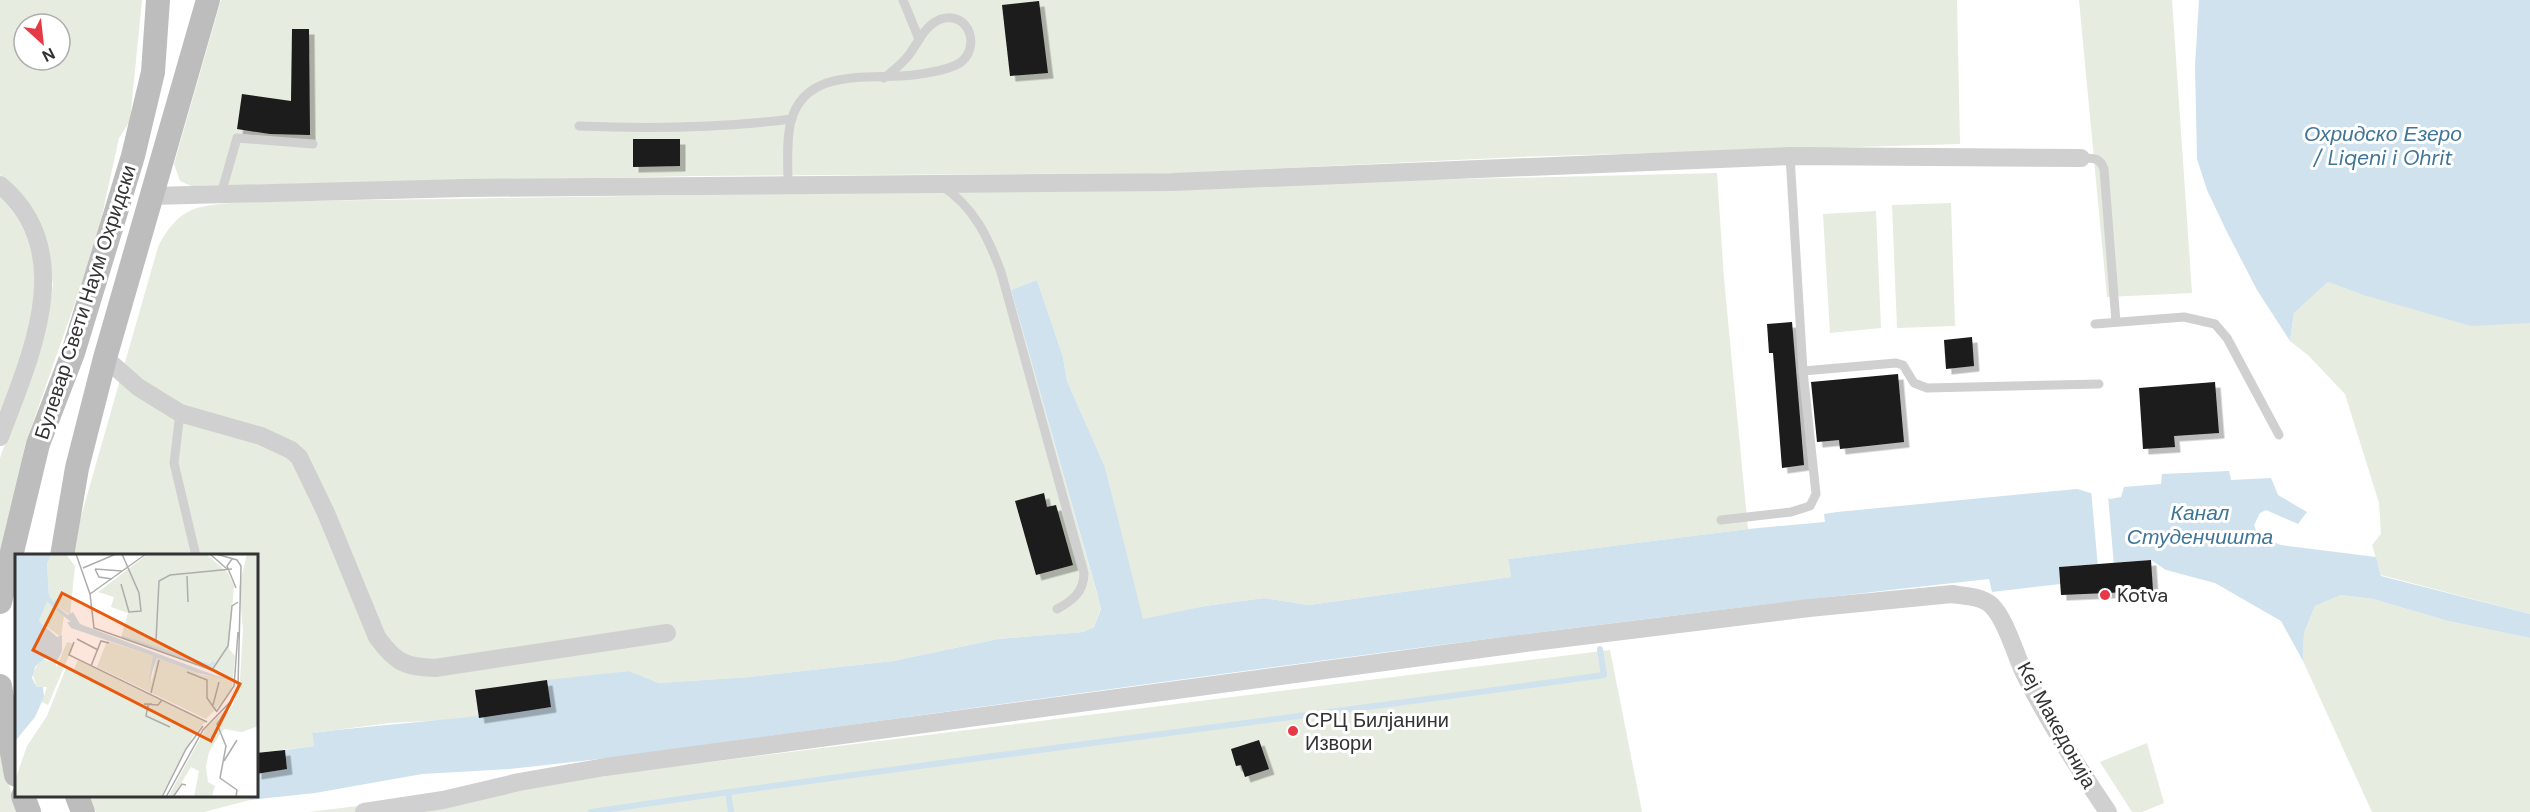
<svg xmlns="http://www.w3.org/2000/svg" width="2530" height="812" font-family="'DM Sans',sans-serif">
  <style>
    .green { fill: #e6ecdf; fill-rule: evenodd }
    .water { fill: #cfe2ee }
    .pier { fill: #fff }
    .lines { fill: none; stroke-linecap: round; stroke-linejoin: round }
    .stream { stroke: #cfe2ee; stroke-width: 6 }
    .building { fill: #1a1a1a; filter: url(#shadow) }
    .lane { stroke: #d0d0d0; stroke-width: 9 }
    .street { stroke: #d0d0d0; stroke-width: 18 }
    .secondary { stroke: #bdbdbd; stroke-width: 24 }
    .poi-dot { fill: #e63946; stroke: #fff; stroke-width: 2 }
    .labels { text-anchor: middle; stroke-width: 6; stroke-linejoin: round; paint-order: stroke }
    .street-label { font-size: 20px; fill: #333; stroke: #fff }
    .poi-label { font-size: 20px; fill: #333; stroke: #fff; text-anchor: start }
    .water-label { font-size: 21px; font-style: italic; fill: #3f7597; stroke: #fff }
    .inset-river { fill: none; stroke: #cfe2ee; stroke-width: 3 }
    .inset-road { fill: none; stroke: #adadad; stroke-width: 1.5 }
    .view { fill: #e8590c; fill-opacity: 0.15; stroke: #e8590c; stroke-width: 3 }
    .inset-edge { fill: none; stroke: #333; stroke-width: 3 }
  </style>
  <defs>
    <filter id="shadow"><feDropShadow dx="5.5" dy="5.5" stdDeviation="0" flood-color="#0004"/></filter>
  </defs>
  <rect width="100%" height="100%" fill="#fff"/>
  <g class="green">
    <path d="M 0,0 L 142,0 L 130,121 L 119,138 L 96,243 L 25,445 L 5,545 L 0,550 L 0,458 L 46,328 L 53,285 L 49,250 L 33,211 L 18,191 L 0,175 ZM 24,24 L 60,24 L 60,60 L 24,60 Z"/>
    <path d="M 221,0 L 1957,0 L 1960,144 L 1519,157 L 1181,173 L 695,176 L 191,186 L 180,181 L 174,164 Z"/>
    <path d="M 2079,0 L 2172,0 L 2192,293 L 2107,297 Z"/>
    <path d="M 1717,173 L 1724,279 L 1748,529 L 1508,559 L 1511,577 L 1309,605 L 1264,598 L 1205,606 L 1142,620 L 1105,467 L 1067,381 L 1063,357 L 1037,280 L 1011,290 L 1101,608 L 1094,627 L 1083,632 L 998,639 L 893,661 L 749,677 L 659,683 L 629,671 L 476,690 L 479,718 L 390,723 L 312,733 L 314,746 L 257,753 L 256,556 L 74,556 L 80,520 L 158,247 C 181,203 200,206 245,202 L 968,191 Z"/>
    <path d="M 0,197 C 62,259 28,342 0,412 Z"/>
    <path d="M 1951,203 L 1955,326 L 1897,328 L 1892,205 Z"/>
    <path d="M 1876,211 L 1881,328 L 1830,333 L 1823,214 Z"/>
    <path d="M 2328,282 L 2360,294 L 2530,323 L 2530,614 L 2381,575 L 2372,545 L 2381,534 L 2379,503 L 2345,394 L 2308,355 L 2290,341 L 2294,313 Z"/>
    <path d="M 2341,595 L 2373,599 L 2448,621 L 2530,638 L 2530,812 L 2372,812 L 2303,661 L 2304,633 L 2315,606 Z"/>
    <path d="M 1610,650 L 1642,812 L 309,812 Z"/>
    <path d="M 0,730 L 4,768 L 17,812 L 0,812 Z"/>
    <path d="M 2147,743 L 2164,803 L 2142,812 L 2132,812 L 2100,762 Z"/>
    <path d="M 90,796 L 249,796 L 250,800 L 204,812 L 96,812 Z"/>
  </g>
  <g class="water">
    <path d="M 2199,0 L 2530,0 L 2530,323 L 2471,326 L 2360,294 L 2328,282 L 2294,313 L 2290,341 L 2257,290 L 2226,230 L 2207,190 L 2197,159 L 2195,66 Z"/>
    <path d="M 1037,280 L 1063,357 L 1067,381 L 1105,467 L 1143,619 L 1205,606 L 1264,598 L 1309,605 L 1511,577 L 1508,559 L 1748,529 L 1825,522 L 1824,514 L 1837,512 L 2077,489 L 2111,499 L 2121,497 L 2124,487 L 2161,484 L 2162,474 L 2229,471 L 2231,480 L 2271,478 L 2278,495 L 2307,512 L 2298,524 L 2266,510 L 2260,513 L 2254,525 L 2258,536 L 2281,545 L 2376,557 L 2381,576 L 2530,614 L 2530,638 L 2448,621 L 2373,599 L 2341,595 L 2315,606 L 2304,633 L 2303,661 L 2281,621 L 2215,583 L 2166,570 L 2151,560 L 2059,567 L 2060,584 L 1992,592 L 1989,579 C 1531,629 1074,694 617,757 L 510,769 L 422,774 L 315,793 L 250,800 L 249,796 L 256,796 L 257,774 L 287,769 L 285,750 L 314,746 L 312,733 C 392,723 471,719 551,707 L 547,680 L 629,671 L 659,683 L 749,677 L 893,661 L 998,639 L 1083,632 L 1094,627 L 1101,609 L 1097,593 L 1011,290 Z"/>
  </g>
  <path class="pier" d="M 2091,490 L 2108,495 L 2114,566 L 2098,567 Z"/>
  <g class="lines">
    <g class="stream">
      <path d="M 728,792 L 731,812"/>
      <path d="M 591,812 C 928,762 1266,722 1604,675 L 1600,649"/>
    </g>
  </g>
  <g class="building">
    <path d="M 1039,1 L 1048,73 L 1010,76 L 1002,5 Z"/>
    <path d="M 292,29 L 309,29 L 310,135 L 270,134 L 237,129 L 242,94 L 291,101 Z"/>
    <path d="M 633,139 L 680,139 L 680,166 L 633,167 Z"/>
    <path d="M 1792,322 L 1804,465 L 1782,468 L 1773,353 L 1769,353 L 1767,324 Z"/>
    <path d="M 1972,337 L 1974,366 L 1946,369 L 1944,340 Z"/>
    <path d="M 1898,374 L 1904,442 L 1840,449 L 1839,440 L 1817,442 L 1811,382 Z"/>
    <path d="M 2215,382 L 2219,433 L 2174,436 L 2175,447 L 2143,449 L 2139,388 Z"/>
    <path d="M 1044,493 L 1047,507 L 1056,505 L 1073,565 L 1036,575 L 1015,501 Z"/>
    <path d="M 2151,560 L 2153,591 L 2061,595 L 2059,567 Z"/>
    <path d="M 547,680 L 551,707 L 479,718 L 475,690 Z"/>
    <path d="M 1259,740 L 1269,769 L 1245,777 L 1241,765 L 1236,766 L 1231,749 Z"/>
    <path d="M 285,750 L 287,769 L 256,774 L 256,753 Z"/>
  </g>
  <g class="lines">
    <g class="lane">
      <path d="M 903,0 L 919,39"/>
      <path d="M 579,126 C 650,129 721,128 792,119"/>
      <path d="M 2081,158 C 2092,158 2100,157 2104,169 L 2116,322"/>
      <path d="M 788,184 C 788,164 786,141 791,121 C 806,66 871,80 913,75 C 927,73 945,71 958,64 C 982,50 970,10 941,19 C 924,25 918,44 908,56 C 901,65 893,71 884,78"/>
      <path d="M 942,186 C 974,207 988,237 1001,272 L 1084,573 C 1084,592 1072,601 1057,609"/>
      <path d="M 221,194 L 237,138 L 313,144"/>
      <path d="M 2095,324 L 2184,317 L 2215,324 L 2227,338 L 2279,435"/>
      <path d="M 1803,371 L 1896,363 L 1903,365 L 1914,383 L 1927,388 L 2099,384"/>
      <path d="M 180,413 L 174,463 L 196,556"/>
      <path d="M 1721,520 L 1791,512 L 1810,506 L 1816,494 L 1803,371 L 1790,156"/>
    </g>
    <g class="street">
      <path d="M 0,185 C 80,252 30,357 0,437"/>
      <path d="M 152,196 L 465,188 L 1172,182 L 1790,156 L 2081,158"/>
      <path d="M 105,358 L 138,387 L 180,413 L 261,436 L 291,450 L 299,457 L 326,513 L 377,637 C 395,662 404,667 435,668 L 667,633"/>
      <path d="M 364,812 L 443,800 L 519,782 L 605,767 L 1518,644 L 1809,608 L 1952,594 C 1964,596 1981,596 1991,605 C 2006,619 2016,657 2025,675 C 2049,722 2078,768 2108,812"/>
    </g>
    <g class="secondary">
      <path d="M 62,556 L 77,468 L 105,358 L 208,0"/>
      <path d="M 0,602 L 38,444 L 73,353 L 133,156 L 153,72 L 158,0"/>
      <path d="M 0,686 L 16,775"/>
      <path d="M 23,796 L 29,812"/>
      <path d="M 77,796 L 83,812"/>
    </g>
  </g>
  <g class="poi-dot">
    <circle cx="2105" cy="595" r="6"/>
    <circle cx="1293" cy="731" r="6"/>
  </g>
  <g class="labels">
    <g class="street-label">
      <text transform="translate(85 302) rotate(-72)" y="7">Булевар Свети Наум Охридски</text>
      <text transform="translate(2057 725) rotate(61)" y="7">Кеј Македонија</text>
    </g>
    <g class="poi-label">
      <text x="2117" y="602">Kotva</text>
      <text x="1305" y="727">СРЦ Билјанини<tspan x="1305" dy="23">Извори</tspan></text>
    </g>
    <g class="water-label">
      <text x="2383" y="141">Охридско Езеро<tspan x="2383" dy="24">/ Liqeni i Ohrit</tspan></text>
      <text x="2200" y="520">Канал<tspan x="2200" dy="24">Студенчишта</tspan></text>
    </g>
  </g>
  <g transform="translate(15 554)">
    <rect width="243" height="243" fill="#fff"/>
    <path d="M 37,0 L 51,0 L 60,12 L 55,61 L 40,51 L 43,45 L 37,47 L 34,42 L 32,9 ZM 133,0 L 191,0 L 213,19 L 219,32 L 214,95 L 220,102 L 217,133 L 209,147 L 191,165 L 82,113 L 92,87 L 138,102 L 136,130 L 142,104 L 187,121 L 212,123 L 106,83 L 113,59 L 96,53 L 99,43 L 83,38 ZM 232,0 L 243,0 L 243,172 L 227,178 L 209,175 L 206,179 L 203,171 L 218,151 L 225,126 L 228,75 L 224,33 ZM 32,48 L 49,61 L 46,83 L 24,67 ZM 52,88 L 59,90 L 33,151 L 27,148 L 32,133 L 22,133 L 17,119 L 27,105 L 41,109 L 41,114 ZM 63,106 L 190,168 L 178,182 L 146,243 L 0,243 L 0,226 L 12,192 L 32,162 L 51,114 L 58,117 ZM 217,150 L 203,165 L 205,180 L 194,198 L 191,213 L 193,228 L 200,232 L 197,242 L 208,243 L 179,243 L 184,217 L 176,213 L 158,243 L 153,243 L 191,174 Z" fill="#e6ecdf"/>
    <path d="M 0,0 L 37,0 L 32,9 L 34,42 L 38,47 L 43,44 L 40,51 L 53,61 L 58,58 L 65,70 L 207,124 L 182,119 L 142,104 L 133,130 L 138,102 L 56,74 L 52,68 L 56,68 L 32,48 L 24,67 L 42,83 L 47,81 L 47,97 L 41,109 L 30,104 L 20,113 L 17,124 L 22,133 L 28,133 L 29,143 L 20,163 L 1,186 L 0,201 Z" fill="#cfe2ee"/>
    <path class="inset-river" d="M 107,83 L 195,112 L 199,108"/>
    <path class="inset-road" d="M 61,0 L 75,40 L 79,74 L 203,118M 195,0 L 212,15M 217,5 L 212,12 L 221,34M 68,14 L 101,0M 80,15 L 107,17M 80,15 L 84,23 L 97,25M 172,22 L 173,48M 106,30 L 114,58 L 126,57 L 124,39 L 107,0M 75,40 L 131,0M 62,85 L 83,96M 141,87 L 144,27 L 155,21 L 217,15M 59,88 L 54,101 L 192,168M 76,112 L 86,87 L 94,89M 197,116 L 213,92 L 217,52 L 223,48M 172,118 L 192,126 L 192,144 L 202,158M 136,139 L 144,106M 217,147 L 202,170 L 211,192 L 205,224 L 222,236 L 221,243M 137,150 L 129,150 L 143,151 L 147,146M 133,151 L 131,162 L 155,173M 198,151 L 204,128M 202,157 L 219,132 L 223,78M 209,207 L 222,186M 147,243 L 171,195 L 188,172M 151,243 L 188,176 L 218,145 L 223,132 L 226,12 L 222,6 L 201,0M 158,243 L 167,230 L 171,231"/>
    <path class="view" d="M 47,39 L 225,130 L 196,187 L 18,96 Z"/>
    <rect width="243" height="243" class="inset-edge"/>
  </g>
  <g transform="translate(42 42) rotate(153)"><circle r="28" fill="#ffffff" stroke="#adadad" stroke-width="1.5"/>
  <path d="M0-4.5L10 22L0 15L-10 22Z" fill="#e63946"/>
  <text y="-9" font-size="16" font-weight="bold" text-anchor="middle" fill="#333333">N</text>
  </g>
</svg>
